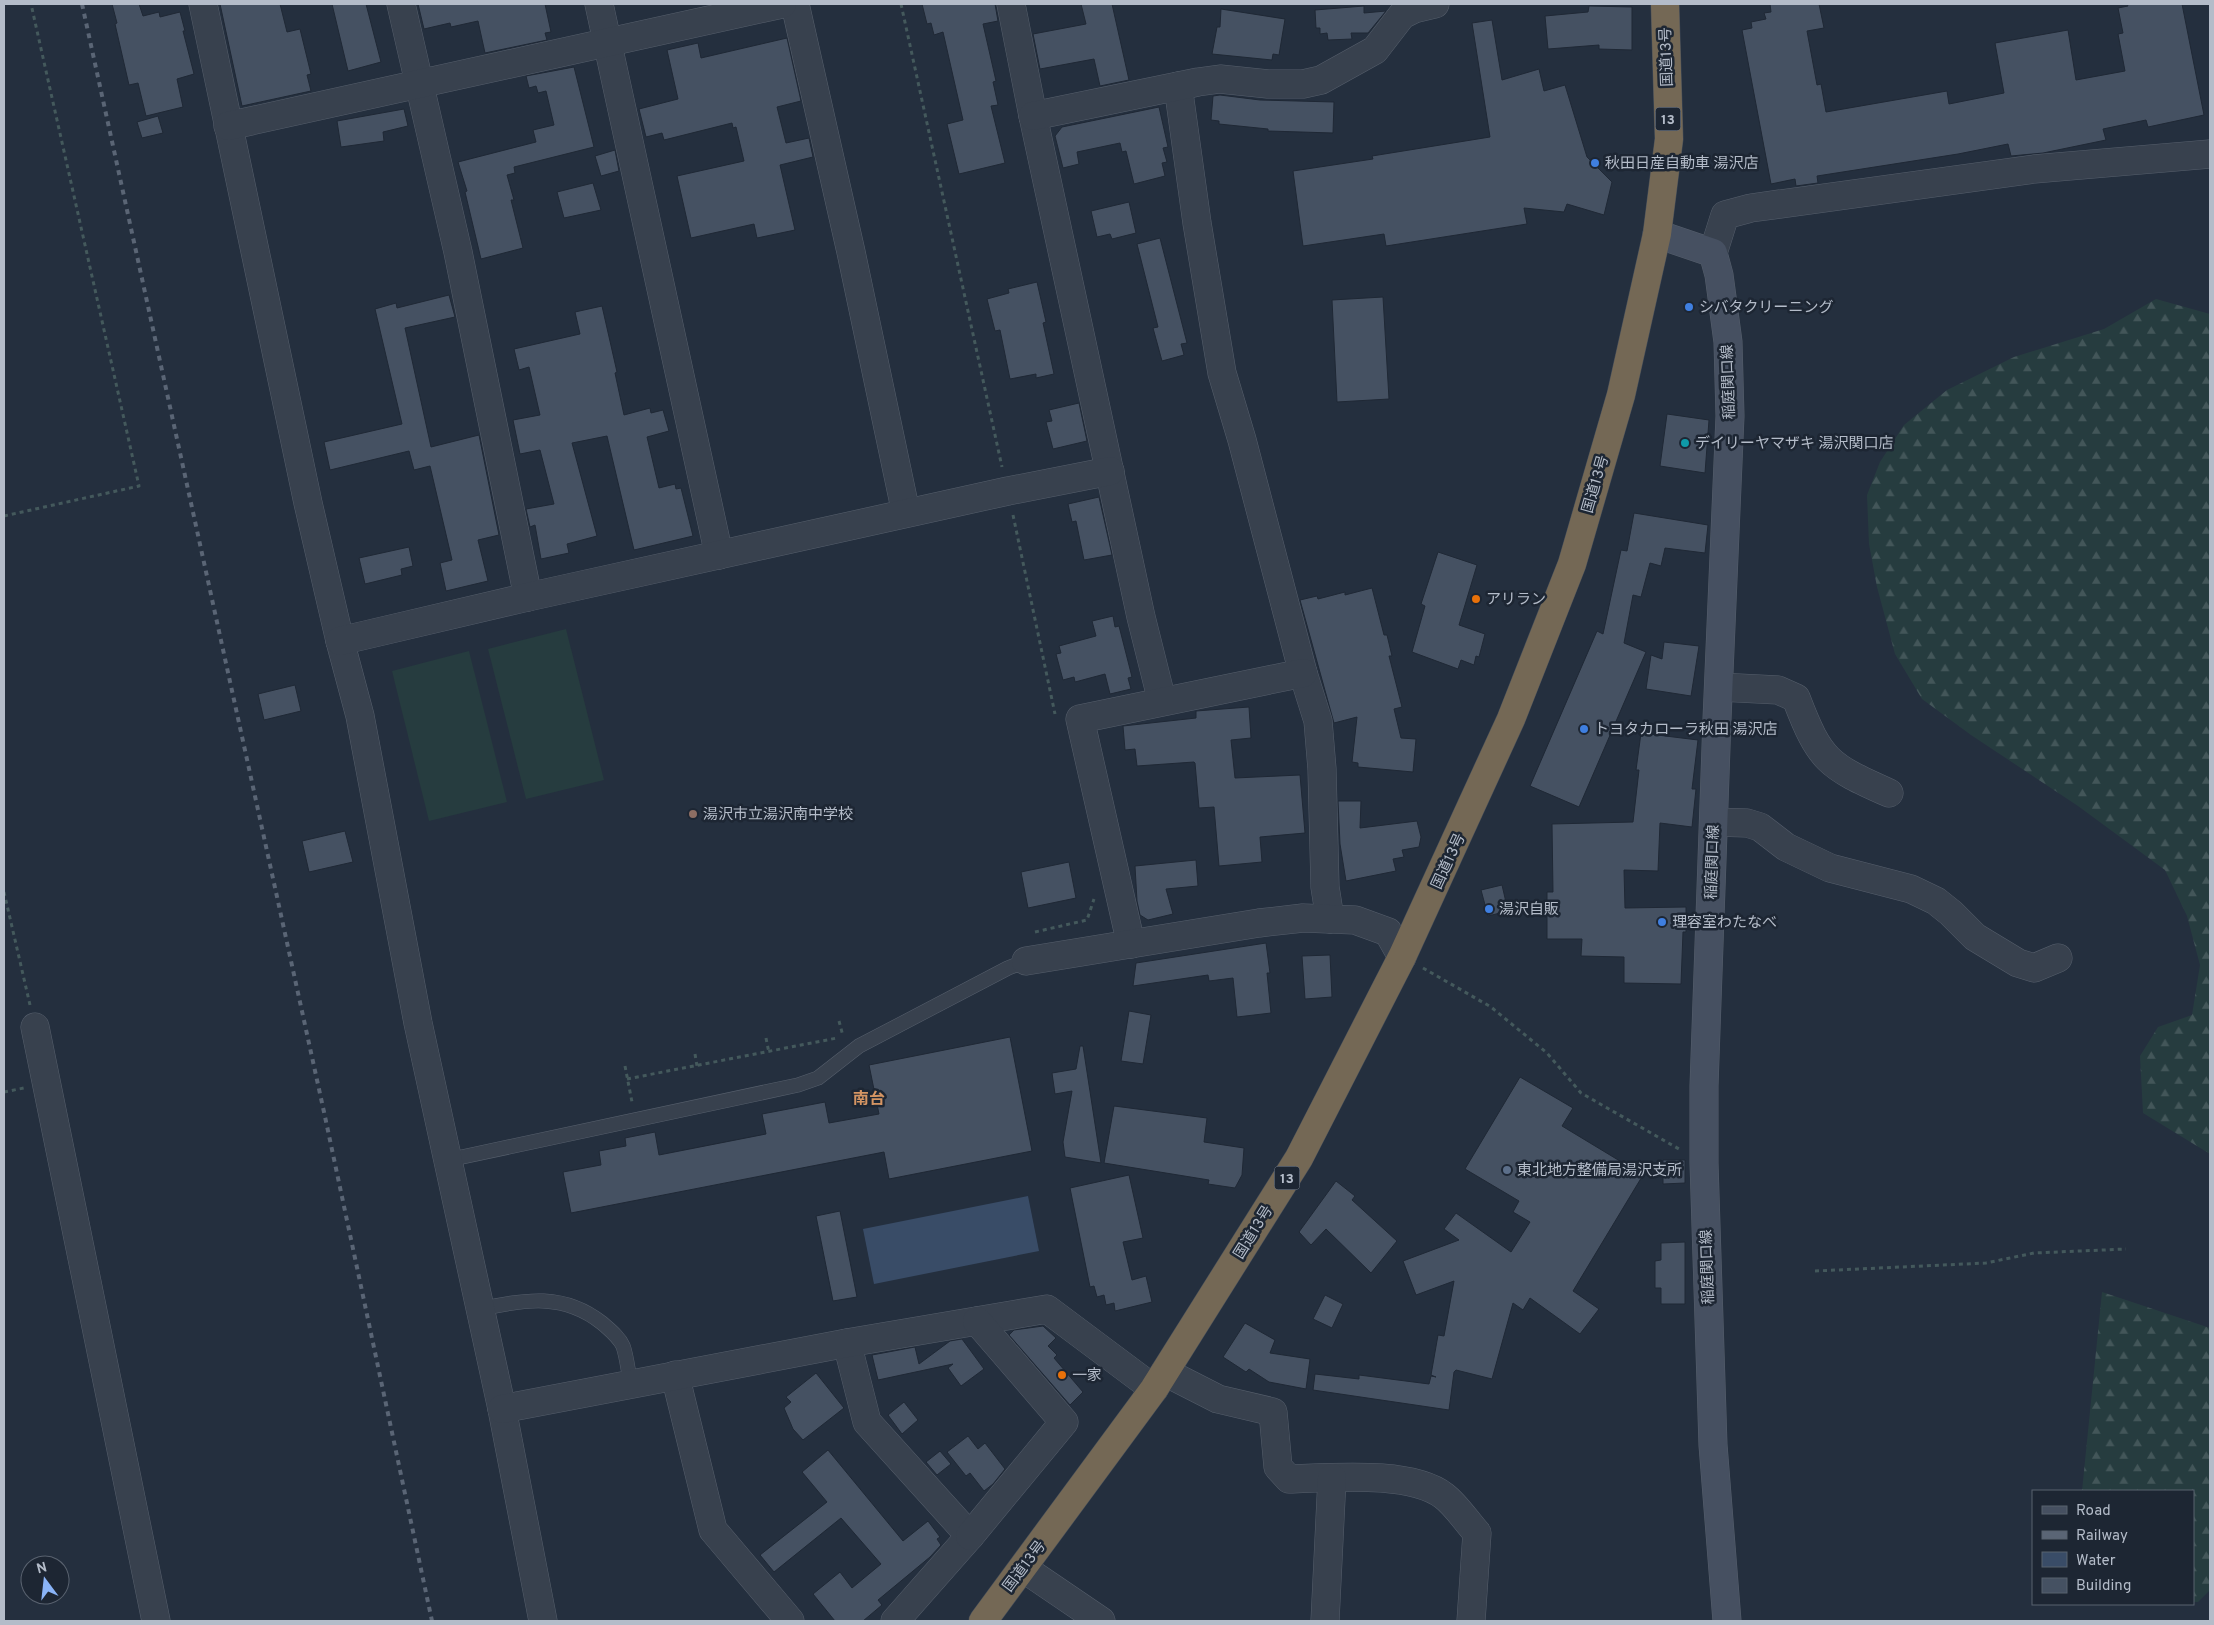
<svg xmlns="http://www.w3.org/2000/svg" width="2214" height="1625" font-family="Overpass,'Noto Sans JP',sans-serif">
  <style>
    .grass { fill: #263c3f }
    .forest { fill: url(#forest-firs) }
    .water { fill: #394c67 }
    .building { fill: #455162; stroke: #1f2835 }
    .lines { fill: none; stroke-linecap: round; stroke-linejoin: round }
    .lane-casing { stroke: #565f6c; stroke-width: 15 }
    .street-casing { stroke: #565f6c; stroke-width: 29 }
    .secondary-casing { stroke: #565f6c; stroke-width: 29 }
    .highway-casing { stroke: #434c59; stroke-width: 29 }
    .path { stroke: #44595c; stroke-width: 3; stroke-dasharray: 4 4; stroke-linecap: butt }
    .lane { stroke: #38414e; stroke-width: 14 }
    .street { stroke: #38414e; stroke-width: 28 }
    .secondary { stroke: #465061; stroke-width: 28 }
    .highway { stroke: #746855; stroke-width: 28 }
    .rail { stroke: #5a6575; stroke-width: 4; stroke-dasharray: 5 5; stroke-linecap: butt }
    .shop-dot { fill: #3f7fe0; stroke: #1d2633; stroke-width: 2 }
    .culture-dot { fill: #0f9aa8; stroke: #1d2633; stroke-width: 2 }
    .food-dot { fill: #e8710a; stroke: #1d2633; stroke-width: 2 }
    .education-dot { fill: #8d6e63; stroke: #1d2633; stroke-width: 2 }
    .service-dot { fill: #5c6f8a; stroke: #1d2633; stroke-width: 2 }
    .labels { text-anchor: middle; stroke-width: 5; stroke-linejoin: round; paint-order: stroke }
    .shield { fill: #1d2633; stroke: #878f9c; stroke-width: 1 }
    .shield-label { font-size: 14px; font-weight: bold; fill: #b4bcc9 }
    .street-label { font-size: 15px; fill: #b4bcc9; stroke: #1d2633 }
    .poi-label { font-size: 15px; fill: #b4bcc9; stroke: #1d2633; text-anchor: start }
    .neighbourhood-label { font-size: 16px; font-weight: bold; fill: #d59563; stroke: #1d2633 }
  </style>
  <defs>
    <pattern id="forest-firs" width="22" height="20" patternUnits="userSpaceOnUse" patternTransform="scale(1.25)"><rect width="22" height="20" fill="#263c3f"/><path d="M5 1l3.5 6h-7zM16 11l3.5 6h-7z" fill="#435659"/></pattern>
  </defs>
  <rect width="100%" height="100%" fill="#242f3e"/>
  <g class="grass">
    <path d="M 566,629 L 604,780 L 526,799 L 488,649 Z"/>
    <path d="M 469,651 L 507,802 L 429,821 L 392,671 Z"/>
  </g>
  <g class="forest">
    <path d="M 2156,299 L 2210,314 L 2210,1154 L 2143,1113 L 2140,1056 L 2158,1027 L 2192,1015 L 2200,965 L 2187,916 L 2165,870 L 2078,806 L 1971,735 L 1922,699 L 1895,654 L 1877,587 L 1869,544 L 1867,495 L 1880,462 L 1904,425 L 1947,390 L 2014,357 L 2104,329 Z"/>
    <path d="M 2102,1292 L 2210,1328 L 2210,1590 L 2198,1602 L 2193,1602 L 2193,1491 L 2082,1491 Z"/>
  </g>
  <path class="water" d="M 1028,1196 L 1039,1251 L 874,1284 L 863,1229 Z"/>
  <g class="building">
    <path d="M 112,4 L 139,4 L 143,16 L 159,12 L 160,17 L 180,12 L 185,31 L 183,31 L 194,74 L 177,79 L 183,107 L 146,116 L 138,83 L 129,85 L 115,24 L 117,23 Z"/>
    <path d="M 220,4 L 280,4 L 287,32 L 300,29 L 311,74 L 307,75 L 311,91 L 242,106 Z"/>
    <path d="M 332,4 L 366,4 L 381,62 L 348,71 Z"/>
    <path d="M 418,4 L 545,4 L 551,32 L 545,33 L 547,40 L 485,53 L 478,21 L 451,27 L 450,23 L 424,29 Z"/>
    <path d="M 922,4 L 995,4 L 998,21 L 983,24 L 996,81 L 993,82 L 998,105 L 991,106 L 1005,163 L 959,174 L 947,124 L 963,120 L 943,32 L 934,35 L 931,23 L 927,24 Z"/>
    <path d="M 1081,4 L 1112,4 L 1129,80 L 1100,86 L 1094,59 L 1040,69 L 1033,34 L 1086,24 Z"/>
    <path d="M 1770,4 L 1819,4 L 1824,28 L 1807,31 L 1817,85 L 1821,84 L 1826,112 L 1947,91 L 1949,104 L 2004,93 L 1995,43 L 2068,30 L 2076,80 L 2125,71 L 2118,34 L 2123,33 L 2118,8 L 2128,6 L 2127,4 L 2182,4 L 2204,115 L 2148,127 L 2146,120 L 2103,129 L 2106,140 L 2043,153 L 2011,156 L 2008,144 L 1958,154 L 1817,176 L 1818,183 L 1796,186 L 1795,179 L 1771,184 L 1742,30 L 1752,28 L 1751,22 L 1766,19 L 1764,13 L 1771,12 Z"/>
    <path d="M 1364,6 L 1364,13 L 1386,11 L 1368,33 L 1351,33 L 1352,39 L 1328,40 L 1327,33 L 1320,34 L 1320,28 L 1316,28 L 1315,10 Z"/>
    <path d="M 1589,6 L 1632,7 L 1632,50 L 1599,49 L 1599,45 L 1548,49 L 1545,16 L 1588,12 Z"/>
    <path d="M 1221,9 L 1285,19 L 1279,55 L 1273,54 L 1272,60 L 1212,54 L 1217,27 L 1220,27 Z"/>
    <path d="M 1492,20 L 1502,80 L 1539,69 L 1544,91 L 1565,85 L 1587,157 L 1612,182 L 1604,215 L 1567,204 L 1564,212 L 1524,208 L 1527,224 L 1386,246 L 1384,234 L 1303,246 L 1293,171 L 1373,159 L 1372,156 L 1490,137 L 1472,23 Z"/>
    <path d="M 787,38 L 801,101 L 777,107 L 786,143 L 809,138 L 813,157 L 780,165 L 795,230 L 757,238 L 754,224 L 691,238 L 677,176 L 744,161 L 736,127 L 733,128 L 732,123 L 664,140 L 662,133 L 646,137 L 639,109 L 678,99 L 667,50 L 698,43 L 701,58 Z"/>
    <path d="M 574,67 L 594,147 L 514,167 L 515,173 L 507,175 L 514,200 L 511,200 L 523,248 L 481,259 L 465,192 L 467,191 L 458,162 L 536,142 L 533,130 L 554,125 L 546,91 L 538,93 L 536,86 L 529,88 L 526,76 Z"/>
    <path d="M 1220,95 L 1260,100 L 1334,102 L 1333,133 L 1268,131 L 1268,129 L 1219,124 L 1219,121 L 1211,120 L 1213,96 Z"/>
    <path d="M 1159,107 L 1168,147 L 1163,148 L 1167,162 L 1162,163 L 1165,176 L 1134,184 L 1126,151 L 1122,152 L 1120,143 L 1077,152 L 1079,164 L 1063,168 L 1055,136 L 1062,127 Z"/>
    <path d="M 404,109 L 408,126 L 383,132 L 384,141 L 341,147 L 337,121 Z"/>
    <path d="M 158,116 L 163,133 L 142,138 L 137,122 Z"/>
    <path d="M 615,150 L 619,171 L 601,176 L 595,156 Z"/>
    <path d="M 593,183 L 601,210 L 564,218 L 557,192 Z"/>
    <path d="M 1129,202 L 1136,233 L 1112,239 L 1110,234 L 1097,237 L 1091,211 Z"/>
    <path d="M 1160,238 L 1187,343 L 1181,344 L 1184,355 L 1162,361 L 1153,328 L 1158,327 L 1137,244 Z"/>
    <path d="M 1037,282 L 1046,322 L 1043,323 L 1054,374 L 1036,378 L 1036,374 L 1010,379 L 1000,330 L 995,331 L 987,299 L 1009,293 L 1008,289 Z"/>
    <path d="M 449,295 L 455,317 L 405,328 L 431,447 L 479,435 L 499,535 L 478,540 L 488,581 L 446,591 L 440,563 L 452,560 L 430,466 L 414,470 L 409,451 L 330,470 L 324,442 L 402,424 L 375,309 L 396,303 L 397,308 Z"/>
    <path d="M 1383,297 L 1389,399 L 1337,402 L 1332,300 Z"/>
    <path d="M 602,306 L 617,372 L 615,373 L 624,415 L 650,408 L 651,413 L 663,410 L 669,431 L 647,437 L 659,488 L 675,484 L 676,489 L 681,488 L 693,536 L 634,550 L 607,436 L 572,443 L 597,536 L 567,544 L 569,553 L 541,559 L 535,525 L 530,527 L 526,509 L 554,504 L 540,450 L 520,454 L 513,420 L 540,415 L 529,367 L 519,370 L 514,349 L 580,334 L 575,312 Z"/>
    <path d="M 1079,403 L 1087,441 L 1053,449 L 1046,422 L 1052,421 L 1049,410 Z"/>
    <path d="M 1667,414 L 1709,420 L 1705,473 L 1660,466 Z"/>
    <path d="M 1099,497 L 1112,555 L 1084,560 L 1076,521 L 1072,522 L 1068,504 Z"/>
    <path d="M 1634,513 L 1708,525 L 1705,553 L 1665,548 L 1661,566 L 1650,563 L 1641,597 L 1633,595 L 1624,643 L 1646,652 L 1579,807 L 1530,786 L 1597,631 L 1603,634 L 1621,550 L 1627,551 Z"/>
    <path d="M 409,547 L 413,566 L 401,569 L 402,575 L 365,584 L 359,558 Z"/>
    <path d="M 1438,552 L 1477,565 L 1459,625 L 1485,634 L 1479,657 L 1476,656 L 1474,665 L 1461,660 L 1458,669 L 1412,652 L 1425,606 L 1421,604 Z"/>
    <path d="M 1372,588 L 1384,635 L 1387,635 L 1392,656 L 1389,656 L 1402,707 L 1394,709 L 1401,738 L 1416,739 L 1413,772 L 1358,767 L 1358,763 L 1352,762 L 1357,717 L 1334,723 L 1300,600 L 1317,596 L 1318,599 L 1345,592 L 1345,595 Z"/>
    <path d="M 1113,616 L 1115,627 L 1119,626 L 1132,677 L 1128,678 L 1131,689 L 1110,694 L 1105,674 L 1075,682 L 1074,677 L 1063,680 L 1056,654 L 1061,653 L 1059,646 L 1096,636 L 1092,621 Z"/>
    <path d="M 1664,642 L 1699,646 L 1691,696 L 1646,689 L 1651,655 L 1662,659 Z"/>
    <path d="M 295,685 L 301,711 L 264,720 L 258,694 Z"/>
    <path d="M 1249,707 L 1251,738 L 1231,740 L 1235,778 L 1300,775 L 1305,833 L 1260,837 L 1262,862 L 1219,866 L 1214,807 L 1199,808 L 1195,763 L 1194,762 L 1137,766 L 1135,749 L 1125,750 L 1123,726 L 1196,718 L 1196,711 Z"/>
    <path d="M 1641,733 L 1698,740 L 1692,789 L 1696,789 L 1692,827 L 1660,823 L 1658,871 L 1624,870 L 1625,908 L 1686,907 L 1686,932 L 1683,932 L 1681,984 L 1624,983 L 1624,957 L 1581,956 L 1582,939 L 1547,939 L 1547,892 L 1553,892 L 1552,824 L 1633,822 L 1639,770 L 1636,770 Z"/>
    <path d="M 1338,801 L 1361,801 L 1360,828 L 1417,821 L 1421,837 L 1419,847 L 1402,850 L 1404,857 L 1393,859 L 1396,871 L 1346,881 L 1340,844 Z"/>
    <path d="M 345,831 L 353,862 L 309,872 L 302,841 Z"/>
    <path d="M 1196,860 L 1198,886 L 1166,889 L 1173,914 L 1148,920 L 1140,915 L 1137,901 L 1135,866 Z"/>
    <path d="M 1069,862 L 1076,898 L 1028,908 L 1021,872 Z"/>
    <path d="M 1502,885 L 1508,911 L 1488,916 L 1481,890 Z"/>
    <path d="M 1266,943 L 1270,973 L 1267,973 L 1271,1013 L 1237,1017 L 1233,978 L 1209,981 L 1208,975 L 1133,986 L 1136,963 Z"/>
    <path d="M 1330,955 L 1332,997 L 1305,999 L 1302,956 Z"/>
    <path d="M 1129,1011 L 1151,1015 L 1143,1064 L 1121,1061 Z"/>
    <path d="M 1010,1037 L 1032,1151 L 889,1179 L 884,1152 L 571,1213 L 563,1172 L 601,1165 L 599,1151 L 626,1146 L 625,1138 L 655,1132 L 659,1155 L 766,1134 L 762,1114 L 825,1102 L 829,1123 L 879,1114 L 869,1065 Z"/>
    <path d="M 1080,1046 L 1083,1046 L 1101,1163 L 1065,1157 L 1063,1142 L 1072,1091 L 1055,1094 L 1052,1073 L 1076,1069 Z"/>
    <path d="M 1520,1077 L 1573,1108 L 1562,1126 L 1643,1175 L 1573,1291 L 1599,1309 L 1580,1334 L 1530,1298 L 1523,1310 L 1513,1303 L 1492,1379 L 1456,1370 L 1454,1372 L 1449,1410 L 1313,1390 L 1315,1374 L 1359,1379 L 1359,1375 L 1429,1384 L 1431,1376 L 1436,1377 L 1431,1375 L 1438,1335 L 1444,1336 L 1454,1281 L 1416,1295 L 1403,1261 L 1459,1240 L 1444,1229 L 1456,1213 L 1511,1252 L 1530,1222 L 1513,1212 L 1519,1201 L 1465,1169 Z"/>
    <path d="M 1114,1106 L 1207,1118 L 1204,1142 L 1244,1148 L 1242,1175 L 1235,1188 L 1208,1184 L 1209,1180 L 1104,1163 Z"/>
    <path d="M 1663,1160 L 1685,1160 L 1685,1183 L 1663,1184 Z"/>
    <path d="M 1129,1175 L 1143,1238 L 1123,1242 L 1132,1280 L 1146,1276 L 1152,1302 L 1115,1311 L 1114,1303 L 1106,1305 L 1104,1295 L 1097,1297 L 1094,1286 L 1090,1287 L 1070,1188 Z"/>
    <path d="M 1336,1181 L 1355,1196 L 1352,1200 L 1397,1241 L 1371,1273 L 1326,1229 L 1311,1245 L 1299,1232 Z"/>
    <path d="M 840,1211 L 857,1297 L 833,1301 L 816,1216 Z"/>
    <path d="M 1685,1242 L 1685,1304 L 1661,1304 L 1661,1288 L 1655,1288 L 1655,1261 L 1661,1260 L 1661,1243 Z"/>
    <path d="M 1325,1295 L 1343,1304 L 1332,1328 L 1313,1319 Z"/>
    <path d="M 1245,1323 L 1275,1340 L 1270,1353 L 1310,1359 L 1306,1389 L 1269,1382 L 1249,1369 L 1246,1372 L 1223,1357 Z"/>
    <path d="M 1043,1326 L 1056,1338 L 1048,1346 L 1057,1355 L 1054,1358 L 1083,1392 L 1070,1405 L 1009,1335 L 1014,1330 Z"/>
    <path d="M 962,1339 L 984,1369 L 961,1386 L 948,1368 L 953,1364 L 878,1380 L 872,1355 L 915,1347 L 919,1364 L 950,1341 Z"/>
    <path d="M 816,1373 L 844,1408 L 803,1440 L 793,1429 L 784,1408 L 791,1402 L 786,1397 Z"/>
    <path d="M 904,1402 L 918,1420 L 902,1434 L 888,1415 Z"/>
    <path d="M 968,1436 L 978,1449 L 985,1443 L 1005,1469 L 993,1484 L 984,1491 L 970,1473 L 966,1476 L 947,1452 Z"/>
    <path d="M 828,1450 L 903,1541 L 928,1521 L 940,1537 L 937,1539 L 941,1545 L 930,1557 L 878,1600 L 882,1605 L 863,1621 L 835,1621 L 813,1594 L 840,1572 L 852,1588 L 881,1564 L 841,1518 L 774,1572 L 760,1555 L 827,1502 L 802,1472 Z"/>
    <path d="M 940,1451 L 951,1464 L 937,1475 L 926,1462 Z"/>
  </g>
  <g class="lines">
    <g class="lane-casing">
      <g id="lane">
        <path d="M 448,1160 L 798,1085 L 818,1078 L 859,1046 L 1008,968 L 1026,961"/>
        <path d="M 481,1309 C 525,1299 564,1293 602,1323 C 610,1330 619,1337 623,1346 C 627,1357 628,1372 631,1384"/>
      </g>
    </g>
    <g class="street-casing">
      <g id="street">
        <path d="M 203,4 L 308,503 L 340,641 L 360,716 L 418,1023 L 502,1409 L 543,1621"/>
        <path d="M 401,4 L 458,252 L 528,597"/>
        <path d="M 599,4 L 719,555"/>
        <path d="M 795,4 L 851,252 L 906,513"/>
        <path d="M 1011,4 L 1033,116 L 1141,617 L 1162,701"/>
        <path d="M 1178,86 L 1197,223 L 1222,373 L 1242,440 L 1303,673 L 1318,721 L 1322,769 L 1325,887 L 1330,919"/>
        <path d="M 1033,116 L 1198,82 L 1220,79 L 1268,84 L 1303,84 L 1321,80 L 1375,50 L 1402,15 L 1414,9 L 1435,4"/>
        <path d="M 228,126 L 782,4"/>
        <path d="M 1713,253 L 1725,215 L 1751,208 L 2034,169 L 2210,154"/>
        <path d="M 340,641 L 528,597 L 1008,491 L 1110,471"/>
        <path d="M 1719,687 L 1778,690 L 1796,698 C 1820,761 1828,766 1889,793"/>
        <path d="M 1714,822 L 1747,823 L 1760,827 L 1786,847 L 1830,868 L 1911,889 L 1936,901 L 1951,913 L 1975,937 L 2018,963 L 2034,968 L 2058,958"/>
        <path d="M 1131,944 L 1080,719 L 1303,673"/>
        <path d="M 1026,961 L 1259,923 L 1303,918 L 1355,920 L 1388,932 L 1402,957"/>
        <path d="M 35,1027 L 156,1621"/>
        <path d="M 847,1343 L 867,1422 L 970,1536 L 895,1621"/>
        <path d="M 1165,1372 L 1218,1399 L 1273,1412 L 1278,1467 L 1289,1479 C 1330,1478 1410,1470 1444,1496 C 1456,1505 1467,1522 1477,1533 L 1471,1621"/>
        <path d="M 675,1375 L 713,1530 L 790,1621"/>
        <path d="M 502,1409 L 847,1343 L 1047,1309 L 1154,1389"/>
        <path d="M 970,1536 L 1064,1422 L 977,1321"/>
        <path d="M 1023,1568 L 1101,1621"/>
        <path d="M 1325,1621 L 1332,1478"/>
      </g>
    </g>
    <g class="secondary-casing">
      <path id="secondary" d="M 1657,234 L 1713,253 L 1719,275 L 1728,342 L 1730,416 L 1717,719 L 1704,1086 L 1704,1163 L 1713,1445 L 1727,1621"/>
    </g>
    <g class="highway-casing">
      <path id="highway" d="M 983,1621 L 1154,1389 L 1299,1158 L 1402,957 L 1511,719 L 1572,564 L 1621,395 L 1657,234 L 1669,139 L 1665,4"/>
    </g>
    <g class="path">
      <path d="M 901,4 L 1002,467"/>
      <path d="M 1013,515 L 1055,714"/>
      <path d="M 4,516 L 139,486 L 31,4"/>
      <path d="M 4,892 L 30,1005"/>
      <path d="M 1035,932 L 1087,920 L 1094,899"/>
      <path d="M 1423,968 L 1491,1007 L 1547,1053 L 1581,1093 L 1679,1149"/>
      <path d="M 839,1021 L 843,1036"/>
      <path d="M 766,1038 L 769,1053"/>
      <path d="M 695,1054 L 697,1066"/>
      <path d="M 625,1066 L 632,1102"/>
      <path d="M 627,1079 L 837,1038"/>
      <path d="M 4,1092 L 24,1088"/>
      <path d="M 1815,1271 L 1986,1263 L 2034,1253 L 2126,1249"/>
    </g>
    <use href="#lane" class="lane"/>
    <use href="#street" class="street"/>
    <use href="#secondary" class="secondary"/>
    <use href="#highway" class="highway"/>
    <path class="rail" d="M 82,4 L 324,1112 L 432,1621"/>
  </g>
  <g class="shop-dot">
    <circle cx="1595" cy="163" r="5"/>
    <circle cx="1689" cy="307" r="5"/>
    <circle cx="1584" cy="729" r="5"/>
    <circle cx="1489" cy="909" r="5"/>
    <circle cx="1662" cy="922" r="5"/>
  </g>
  <circle class="culture-dot" cx="1685" cy="443" r="5"/>
  <g class="food-dot">
    <circle cx="1476" cy="599" r="5"/>
    <circle cx="1062" cy="1375" r="5"/>
  </g>
  <circle class="education-dot" cx="693" cy="814" r="5"/>
  <circle class="service-dot" cx="1507" cy="1170" r="5"/>
  <g class="labels">
    <g class="shield">
      <rect x="1655.5" y="107.5" width="25" height="23" rx="4"/>
      <rect x="1274.5" y="1166.5" width="25" height="23" rx="4"/>
    </g>
    <g class="shield-label">
      <text x="1668" y="124">13</text>
      <text x="1287" y="1183">13</text>
    </g>
    <g class="street-label">
      <text transform="translate(1666 57) rotate(-92)" y="5">国道13号</text>
      <text transform="translate(1728 382) rotate(-92)" y="5">稲庭関口線</text>
      <text transform="translate(1595 484) rotate(-74)" y="5">国道13号</text>
      <text transform="translate(1448 861) rotate(-65)" y="5">国道13号</text>
      <text transform="translate(1712 862) rotate(-88)" y="5">稲庭関口線</text>
      <text transform="translate(1253 1232) rotate(-58)" y="5">国道13号</text>
      <text transform="translate(1707 1267) rotate(-92)" y="5">稲庭関口線</text>
      <text transform="translate(1024 1566) rotate(-53)" y="5">国道13号</text>
    </g>
    <g class="poi-label">
      <text x="1605" y="168">秋田日産自動車 湯沢店</text>
      <text x="1699" y="312">シバタクリーニング</text>
      <text x="1695" y="448">デイリーヤマザキ 湯沢関口店</text>
      <text x="1486" y="604">アリラン</text>
      <text x="1594" y="734">トヨタカローラ秋田 湯沢店</text>
      <text x="703" y="819">湯沢市立湯沢南中学校</text>
      <text x="1499" y="914">湯沢自販</text>
      <text x="1672" y="927">理容室わたなべ</text>
      <text x="1517" y="1175">東北地方整備局湯沢支所</text>
      <text x="1072" y="1380">一家</text>
    </g>
    <g class="neighbourhood-label">
      <text x="869" y="1104">南台</text>
    </g>
  </g>
  <rect width="2214" height="1625" fill="none" stroke="#b4bcc9" stroke-width="10"/>
  <rect x="2032" y="1490" width="162" height="115" fill="#1d2633" stroke="#59626f"/>
  <rect x="2042" y="1506" width="25" height="8" fill="#465061" stroke="#59626f"/>
  <text x="2076" y="1515" font-size="15" fill="#b4bcc9">Road</text>
  <rect x="2042" y="1531" width="25" height="8" fill="#5a6575" stroke="#59626f"/>
  <text x="2076" y="1540" font-size="15" fill="#b4bcc9">Railway</text>
  <rect x="2042" y="1552" width="25" height="15" fill="#394c67" stroke="#59626f"/>
  <text x="2076" y="1565" font-size="15" fill="#b4bcc9">Water</text>
  <rect x="2042" y="1578" width="25" height="15" fill="#455162" stroke="#59626f"/>
  <text x="2076" y="1590" font-size="15" fill="#b4bcc9">Building</text>
  <g transform="translate(45 1580) rotate(345)"><circle r="24" fill="#1d2633" stroke="#59626f"/>
  <path d="M0-4L9 19L0 12L-9 19Z" fill="#8ab4f8"/>
  <text y="-8" font-size="14" font-weight="bold" text-anchor="middle" fill="#b4bcc9">N</text>
  </g>
</svg>
